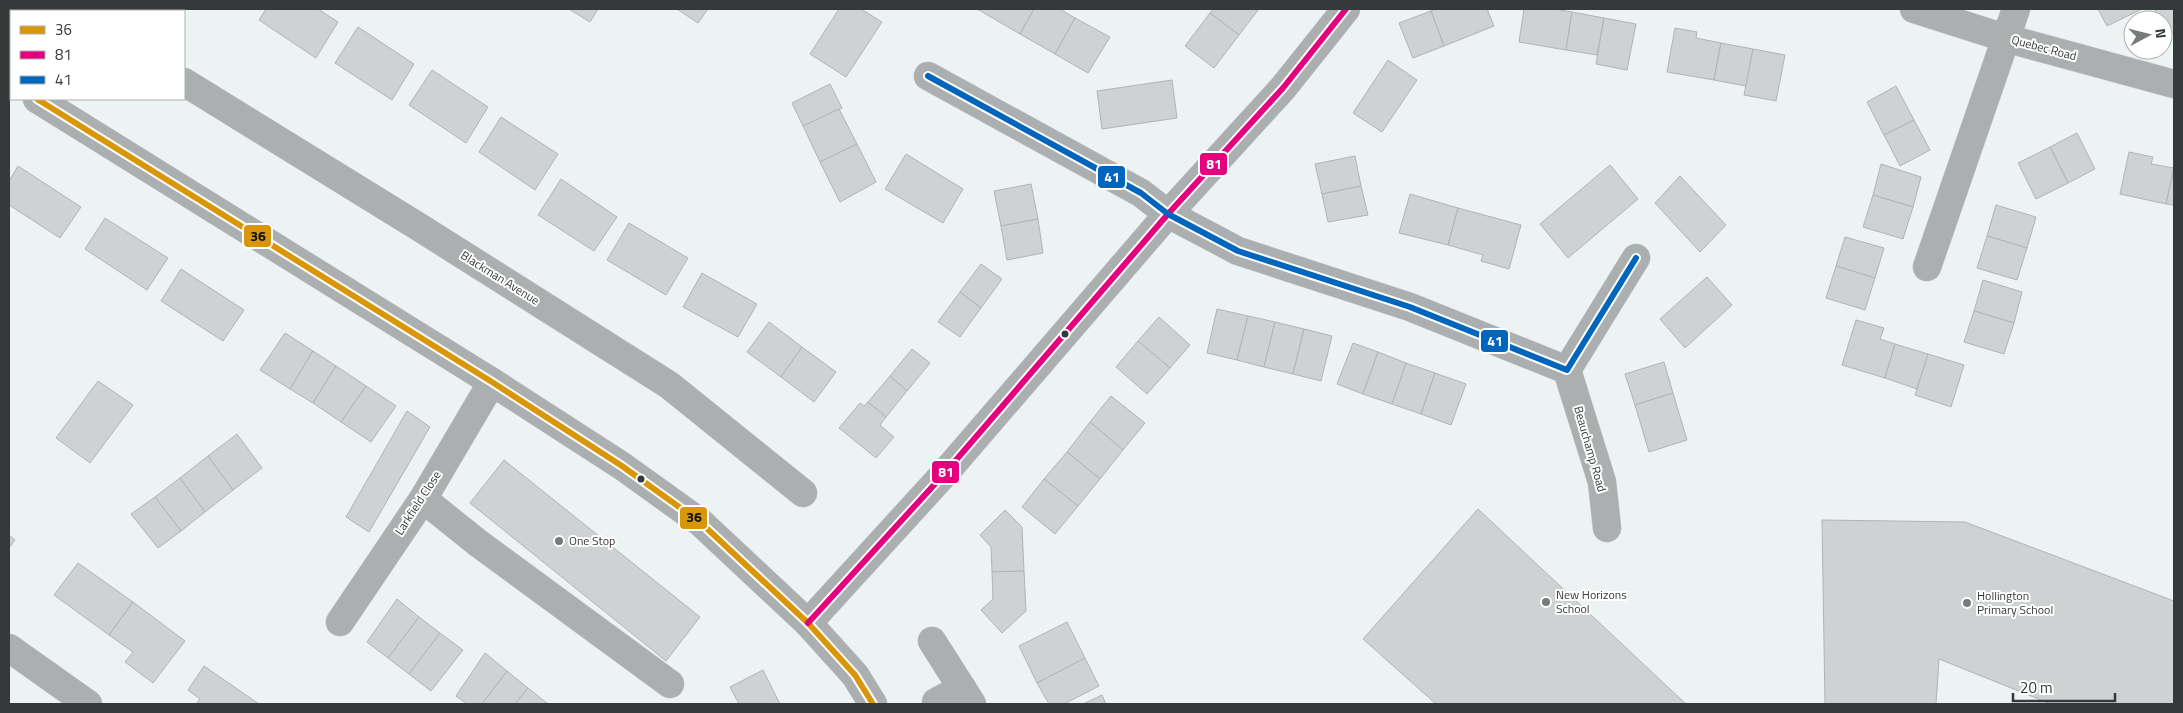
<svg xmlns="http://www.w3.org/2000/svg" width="2183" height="713" font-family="'Titillium Web',sans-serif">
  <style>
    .building { fill: #cfd2d2; stroke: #b0b4b4 }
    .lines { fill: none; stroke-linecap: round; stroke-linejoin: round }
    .minor-casing { stroke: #c9cccc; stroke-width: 29 }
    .minor { stroke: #acafaf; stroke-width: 28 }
    .bus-1-casing { stroke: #fff; stroke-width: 10 }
    .bus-2-casing { stroke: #fff; stroke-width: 10 }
    .bus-3-casing { stroke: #fff; stroke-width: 10 }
    .bus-1 { stroke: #da9609; stroke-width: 6 }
    .bus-2 { stroke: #e5007d; stroke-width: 6 }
    .bus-3 { stroke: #0065bd; stroke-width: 6 }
    .bus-dot { fill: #363939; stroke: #fff; stroke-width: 2 }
    .poi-dot { fill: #767a7a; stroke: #fff; stroke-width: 2 }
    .labels { text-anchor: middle; stroke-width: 4; stroke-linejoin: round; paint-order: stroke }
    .street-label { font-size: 12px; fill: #363939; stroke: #fff }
    .poi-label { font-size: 12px; fill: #363939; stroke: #fff; text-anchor: start }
    .line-badge { stroke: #fff; stroke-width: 2 }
    .badge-label { font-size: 14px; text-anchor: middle; font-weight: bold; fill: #fff }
    .pale-badge-label { font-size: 14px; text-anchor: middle; font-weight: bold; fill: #111 }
  </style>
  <rect width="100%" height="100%" fill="#edf2f2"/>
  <g class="building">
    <path d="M 266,9 L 318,9 L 338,22 L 316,58 L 259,20 Z"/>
    <path d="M 569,9 L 598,9 L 590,22 Z"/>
    <path d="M 677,9 L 708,9 L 698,23 Z"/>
    <path d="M 839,9 L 861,9 L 882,22 L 846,77 L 810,54 Z"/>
    <path d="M 977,9 L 1034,9 L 1020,34 Z"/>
    <path d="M 1034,9 L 1060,9 L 1075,18 L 1055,54 L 1020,34 Z"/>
    <path d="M 1213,9 L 1259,9 L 1239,35 L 1210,13 Z"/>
    <path d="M 1436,9 L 1487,9 L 1494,26 L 1444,46 L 1431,11 Z"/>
    <path d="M 1524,9 L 1554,9 L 1572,12 L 1566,50 L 1519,42 Z"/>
    <path d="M 2098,9 L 2139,9 L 2140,10 L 2107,26 Z"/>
    <path d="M 2156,9 L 2174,9 L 2174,33 L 2163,30 L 2163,20 L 2152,20 Z"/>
    <path d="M 1431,11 L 1444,46 L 1413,58 L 1399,23 Z"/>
    <path d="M 1572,12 L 1604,18 L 1597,55 L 1566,50 Z"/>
    <path d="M 1210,13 L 1239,35 L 1214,68 L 1185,46 Z"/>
    <path d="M 1075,18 L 1110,37 L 1088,73 L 1055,54 Z"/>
    <path d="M 1604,18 L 1636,24 L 1627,70 L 1596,64 Z"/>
    <path d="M 358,27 L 414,64 L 392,100 L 335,63 Z"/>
    <path d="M 1675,28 L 1697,32 L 1696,38 L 1721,43 L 1714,80 L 1667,72 Z"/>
    <path d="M 1721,43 L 1753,49 L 1746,86 L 1714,80 Z"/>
    <path d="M 1753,49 L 1785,55 L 1776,101 L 1744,95 Z"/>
    <path d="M 1388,60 L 1417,80 L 1382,132 L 1353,113 Z"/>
    <path d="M 432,70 L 488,107 L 466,143 L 409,105 Z"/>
    <path d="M 1172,80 L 1177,118 L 1102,129 L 1097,91 Z"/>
    <path d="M 830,84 L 842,108 L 803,126 L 792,103 Z"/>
    <path d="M 1896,86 L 1914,120 L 1884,135 L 1867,102 Z"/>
    <path d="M 839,109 L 857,144 L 820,162 L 803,126 Z"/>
    <path d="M 501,117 L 558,154 L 535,190 L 479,152 Z"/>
    <path d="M 1914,120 L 1930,150 L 1900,166 L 1884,135 Z"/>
    <path d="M 2077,133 L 2095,169 L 2068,183 L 2050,147 Z"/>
    <path d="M 857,144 L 876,182 L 840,202 L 820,162 Z"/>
    <path d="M 2050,147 L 2068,183 L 2036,199 L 2018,163 Z"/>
    <path d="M 2129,152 L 2153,157 L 2151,164 L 2174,168 L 2166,204 L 2120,194 Z"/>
    <path d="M 906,154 L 963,189 L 943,223 L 885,189 Z"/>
    <path d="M 1355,156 L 1361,186 L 1322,194 L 1315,164 Z"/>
    <path d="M 1881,164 L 1921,177 L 1913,207 L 1873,195 Z"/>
    <path d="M 1610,165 L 1638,199 L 1568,258 L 1540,224 Z"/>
    <path d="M 18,166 L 81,207 L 60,238 L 9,205 L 9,181 Z"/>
    <path d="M 2174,168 L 2174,205 L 2166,204 Z"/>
    <path d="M 1680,176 L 1726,225 L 1700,252 L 1655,203 Z"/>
    <path d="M 561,179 L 617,217 L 594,251 L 538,215 Z"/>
    <path d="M 1031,184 L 1038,219 L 1001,226 L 994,191 Z"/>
    <path d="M 1361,186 L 1368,215 L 1328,222 L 1322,194 Z"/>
    <path d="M 1410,194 L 1458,208 L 1448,245 L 1399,233 Z"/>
    <path d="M 1873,195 L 1913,207 L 1903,239 L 1863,227 Z"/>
    <path d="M 1996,205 L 2036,217 L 2027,248 L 1987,236 Z"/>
    <path d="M 1458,208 L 1521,225 L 1509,269 L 1481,261 L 1483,255 L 1448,245 Z"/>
    <path d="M 105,218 L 168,258 L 147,290 L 85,249 Z"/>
    <path d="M 1038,219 L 1043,253 L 1007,260 L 1001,226 Z"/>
    <path d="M 629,223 L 688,258 L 666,295 L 607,260 Z"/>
    <path d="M 1987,236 L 2027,248 L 2017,280 L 1977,268 Z"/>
    <path d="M 1845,237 L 1884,248 L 1875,278 L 1836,266 Z"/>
    <path d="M 981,264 L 1002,279 L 981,308 L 960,292 Z"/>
    <path d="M 1836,266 L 1875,278 L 1865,310 L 1826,298 Z"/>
    <path d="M 181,269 L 244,310 L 223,341 L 161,301 Z"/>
    <path d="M 702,273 L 757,304 L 738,337 L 683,307 Z"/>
    <path d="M 1707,277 L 1732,305 L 1685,348 L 1660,319 Z"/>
    <path d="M 1983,280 L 2022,292 L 2014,323 L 1974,311 Z"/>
    <path d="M 960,292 L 981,308 L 960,337 L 938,322 Z"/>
    <path d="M 1217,309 L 1248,316 L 1237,360 L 1207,353 Z"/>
    <path d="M 1974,311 L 2014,323 L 2004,354 L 1964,342 Z"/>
    <path d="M 1248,316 L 1275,322 L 1264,367 L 1237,360 Z"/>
    <path d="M 1159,317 L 1190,345 L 1170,368 L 1138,341 Z"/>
    <path d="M 1856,320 L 1884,328 L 1880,339 L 1895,344 L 1885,378 L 1842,365 Z"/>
    <path d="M 769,322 L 802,347 L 781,377 L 747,352 Z"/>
    <path d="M 1275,322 L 1304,329 L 1293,374 L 1264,367 Z"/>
    <path d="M 1304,329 L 1332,336 L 1321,381 L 1293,374 Z"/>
    <path d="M 285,333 L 313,351 L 290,389 L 260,370 Z"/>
    <path d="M 1138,341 L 1170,368 L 1147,394 L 1116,367 Z"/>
    <path d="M 1353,343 L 1378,352 L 1363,394 L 1337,384 Z"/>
    <path d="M 1895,344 L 1928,354 L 1917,389 L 1885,378 Z"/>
    <path d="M 802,347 L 836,372 L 814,402 L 781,377 Z"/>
    <path d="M 912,349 L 930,363 L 907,391 L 890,376 Z"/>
    <path d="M 313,351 L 336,366 L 313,403 L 290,389 Z"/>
    <path d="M 1378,352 L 1406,363 L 1392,404 L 1363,394 Z"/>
    <path d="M 1928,354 L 1964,365 L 1951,407 L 1915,395 Z"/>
    <path d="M 1664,362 L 1673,393 L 1635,405 L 1625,374 Z"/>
    <path d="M 1406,363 L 1435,373 L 1421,414 L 1392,404 Z"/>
    <path d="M 336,366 L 366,386 L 341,422 L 313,403 Z"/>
    <path d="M 1435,373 L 1466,384 L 1451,425 L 1421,414 Z"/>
    <path d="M 890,376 L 907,391 L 886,417 L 868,402 Z"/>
    <path d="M 98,381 L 133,405 L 90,463 L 56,438 Z"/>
    <path d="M 366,386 L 396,406 L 371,442 L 341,422 Z"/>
    <path d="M 1673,393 L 1687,440 L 1649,452 L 1635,405 Z"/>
    <path d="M 1111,396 L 1145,423 L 1123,450 L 1090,422 Z"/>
    <path d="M 868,402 L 886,417 L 880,425 L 894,437 L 876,458 L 839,428 L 860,403 L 864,406 Z"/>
    <path d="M 407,411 L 430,427 L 369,532 L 346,517 Z"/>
    <path d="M 1090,422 L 1123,450 L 1100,479 L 1067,452 Z"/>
    <path d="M 237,434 L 262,468 L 233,490 L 208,456 Z"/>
    <path d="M 1067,452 L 1100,479 L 1078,506 L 1044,479 Z"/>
    <path d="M 208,456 L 233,490 L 205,512 L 180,478 Z"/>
    <path d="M 504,460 L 700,617 L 666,661 L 470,503 Z"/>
    <path d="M 180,478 L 205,512 L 181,531 L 155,497 Z"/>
    <path d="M 1044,479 L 1078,506 L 1055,534 L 1022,507 Z"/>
    <path d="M 155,497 L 181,531 L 158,548 L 131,514 Z"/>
    <path d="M 1478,509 L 1686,704 L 1436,704 L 1363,639 Z"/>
    <path d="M 1005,510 L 1022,527 L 1024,571 L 992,572 L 991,547 L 980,535 Z"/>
    <path d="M 1822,520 L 1965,522 L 2174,601 L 2174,704 L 2051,704 L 1939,659 L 1936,704 L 1825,704 Z"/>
    <path d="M 9,535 L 15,540 L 9,548 Z"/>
    <path d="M 78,563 L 133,602 L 109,635 L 54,595 Z"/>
    <path d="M 1024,571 L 1026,611 L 1002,633 L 981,610 L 993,599 L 992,572 Z"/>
    <path d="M 397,599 L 419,617 L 388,658 L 367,642 Z"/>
    <path d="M 133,602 L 185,641 L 153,683 L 125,662 L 133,652 L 109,635 Z"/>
    <path d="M 419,617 L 440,633 L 409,674 L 388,658 Z"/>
    <path d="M 1067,622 L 1085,658 L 1037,683 L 1019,646 Z"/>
    <path d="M 440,633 L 463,650 L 431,691 L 409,674 Z"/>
    <path d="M 485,653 L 507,671 L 482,704 L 467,704 L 456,696 Z"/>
    <path d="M 1085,658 L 1099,686 L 1064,704 L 1049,704 L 1037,683 Z"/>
    <path d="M 204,666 L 259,704 L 196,704 L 200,699 L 188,690 Z"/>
    <path d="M 763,670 L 780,704 L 739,704 L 730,687 Z"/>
    <path d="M 507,671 L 528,688 L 515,704 L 482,704 Z"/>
    <path d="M 528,688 L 548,704 L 515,704 Z"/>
    <path d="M 1102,695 L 1106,704 L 1083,704 Z"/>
  </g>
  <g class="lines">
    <g class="minor-casing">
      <g id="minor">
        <path d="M 65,9 L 69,11"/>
        <path d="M 1914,9 L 2005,38 L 2174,84"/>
        <path d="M 928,76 L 1141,193 L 1168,214 L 1238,251 L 1410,307 L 1567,370 L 1636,258"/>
        <path d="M 9,81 L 11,83"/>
        <path d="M 184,82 L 419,227 L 669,385 L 803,493"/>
        <path d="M 37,99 L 492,382 L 622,466 L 700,522 L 808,623 L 855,675 L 873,704"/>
        <path d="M 1927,267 L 2016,9"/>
        <path d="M 1567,370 L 1602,482 L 1607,528"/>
        <path d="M 423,499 L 478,543 L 670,684"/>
        <path d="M 340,622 L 423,499 L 492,382"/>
        <path d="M 808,623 L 944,474 L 1168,214 L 1283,88 L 1346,9"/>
        <path d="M 932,641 L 972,704"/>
        <path d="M 9,648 L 88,704"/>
        <path d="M 936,702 L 962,688"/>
      </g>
    </g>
    <use href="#minor" class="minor"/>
    <g class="bus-1-casing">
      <path id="bus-1" d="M 37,99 L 492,382 L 622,466 L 700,522 L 808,623 L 855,675 L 873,704"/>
    </g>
    <g class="bus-2-casing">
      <path id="bus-2" d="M 808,623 L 944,474 L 1168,214 L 1283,88 L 1346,9"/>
    </g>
    <g class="bus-3-casing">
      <path id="bus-3" d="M 928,76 L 1141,193 L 1168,214 L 1238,251 L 1410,307 L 1567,370 L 1636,258"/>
    </g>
    <use href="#bus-1" class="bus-1"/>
    <use href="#bus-2" class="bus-2"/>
    <use href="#bus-3" class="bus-3"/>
  </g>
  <g class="bus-dot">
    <circle cx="1065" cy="334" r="4.5"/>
    <circle cx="641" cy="479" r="4.5"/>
  </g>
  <g class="poi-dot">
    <circle cx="559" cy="541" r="5"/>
    <circle cx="1546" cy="602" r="5"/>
    <circle cx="1967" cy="603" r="5"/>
  </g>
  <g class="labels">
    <g class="street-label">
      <text transform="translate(2044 48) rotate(15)" y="4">Quebec Road</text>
      <text transform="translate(500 278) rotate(32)" y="4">Blackman Avenue</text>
      <text transform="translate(1590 449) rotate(74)" y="4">Beauchamp Road</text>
      <text transform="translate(418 503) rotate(-57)" y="4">Larkfield Close</text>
    </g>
    <g class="poi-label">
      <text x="569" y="545">One Stop</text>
      <text x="1556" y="599">New Horizons<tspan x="1556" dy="14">School</tspan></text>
      <text x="1977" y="600">Hollington<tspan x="1977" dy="14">Primary School</tspan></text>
    </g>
  </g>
  <g class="line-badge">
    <rect x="1199" y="152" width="29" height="24" rx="5" fill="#e5007d"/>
    <rect x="1097" y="165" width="29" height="24" rx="5" fill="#0065bd"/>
    <rect x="243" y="224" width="29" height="24" rx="5" fill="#da9609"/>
    <rect x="1480" y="329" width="29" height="24" rx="5" fill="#0065bd"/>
    <rect x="931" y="460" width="29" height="24" rx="5" fill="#e5007d"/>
    <rect x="679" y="506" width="29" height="24" rx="5" fill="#da9609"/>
  </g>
  <g class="badge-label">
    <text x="1214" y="169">81</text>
    <text x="1112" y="182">41</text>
    <text x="1495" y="346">41</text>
    <text x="946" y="477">81</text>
  </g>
  <g class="pale-badge-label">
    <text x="258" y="241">36</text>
    <text x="694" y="522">36</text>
  </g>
  <rect width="2183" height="713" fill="none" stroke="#363939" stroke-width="20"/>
  <rect x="10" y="10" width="175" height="90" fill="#ffffff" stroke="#afb0b0"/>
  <rect x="20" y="26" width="25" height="8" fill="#da9609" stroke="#afb0b0"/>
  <text x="55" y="35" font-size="15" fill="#363939">36</text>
  <rect x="20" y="51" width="25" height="8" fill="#e5007d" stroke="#afb0b0"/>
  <text x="55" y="60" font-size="15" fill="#363939">81</text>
  <rect x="20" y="76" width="25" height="8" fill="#0065bd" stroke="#afb0b0"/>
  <text x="55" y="85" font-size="15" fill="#363939">41</text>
  <g transform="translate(2148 35) rotate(83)"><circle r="24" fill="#ffffff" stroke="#afb0b0"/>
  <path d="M0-4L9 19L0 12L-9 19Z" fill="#767a7a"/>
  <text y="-8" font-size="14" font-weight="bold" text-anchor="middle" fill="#363939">N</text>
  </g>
  <path d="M2013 693v8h102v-8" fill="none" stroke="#363939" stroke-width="2.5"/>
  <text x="2020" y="693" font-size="15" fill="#363939" stroke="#ffffff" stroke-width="4" paint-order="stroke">20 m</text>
</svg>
